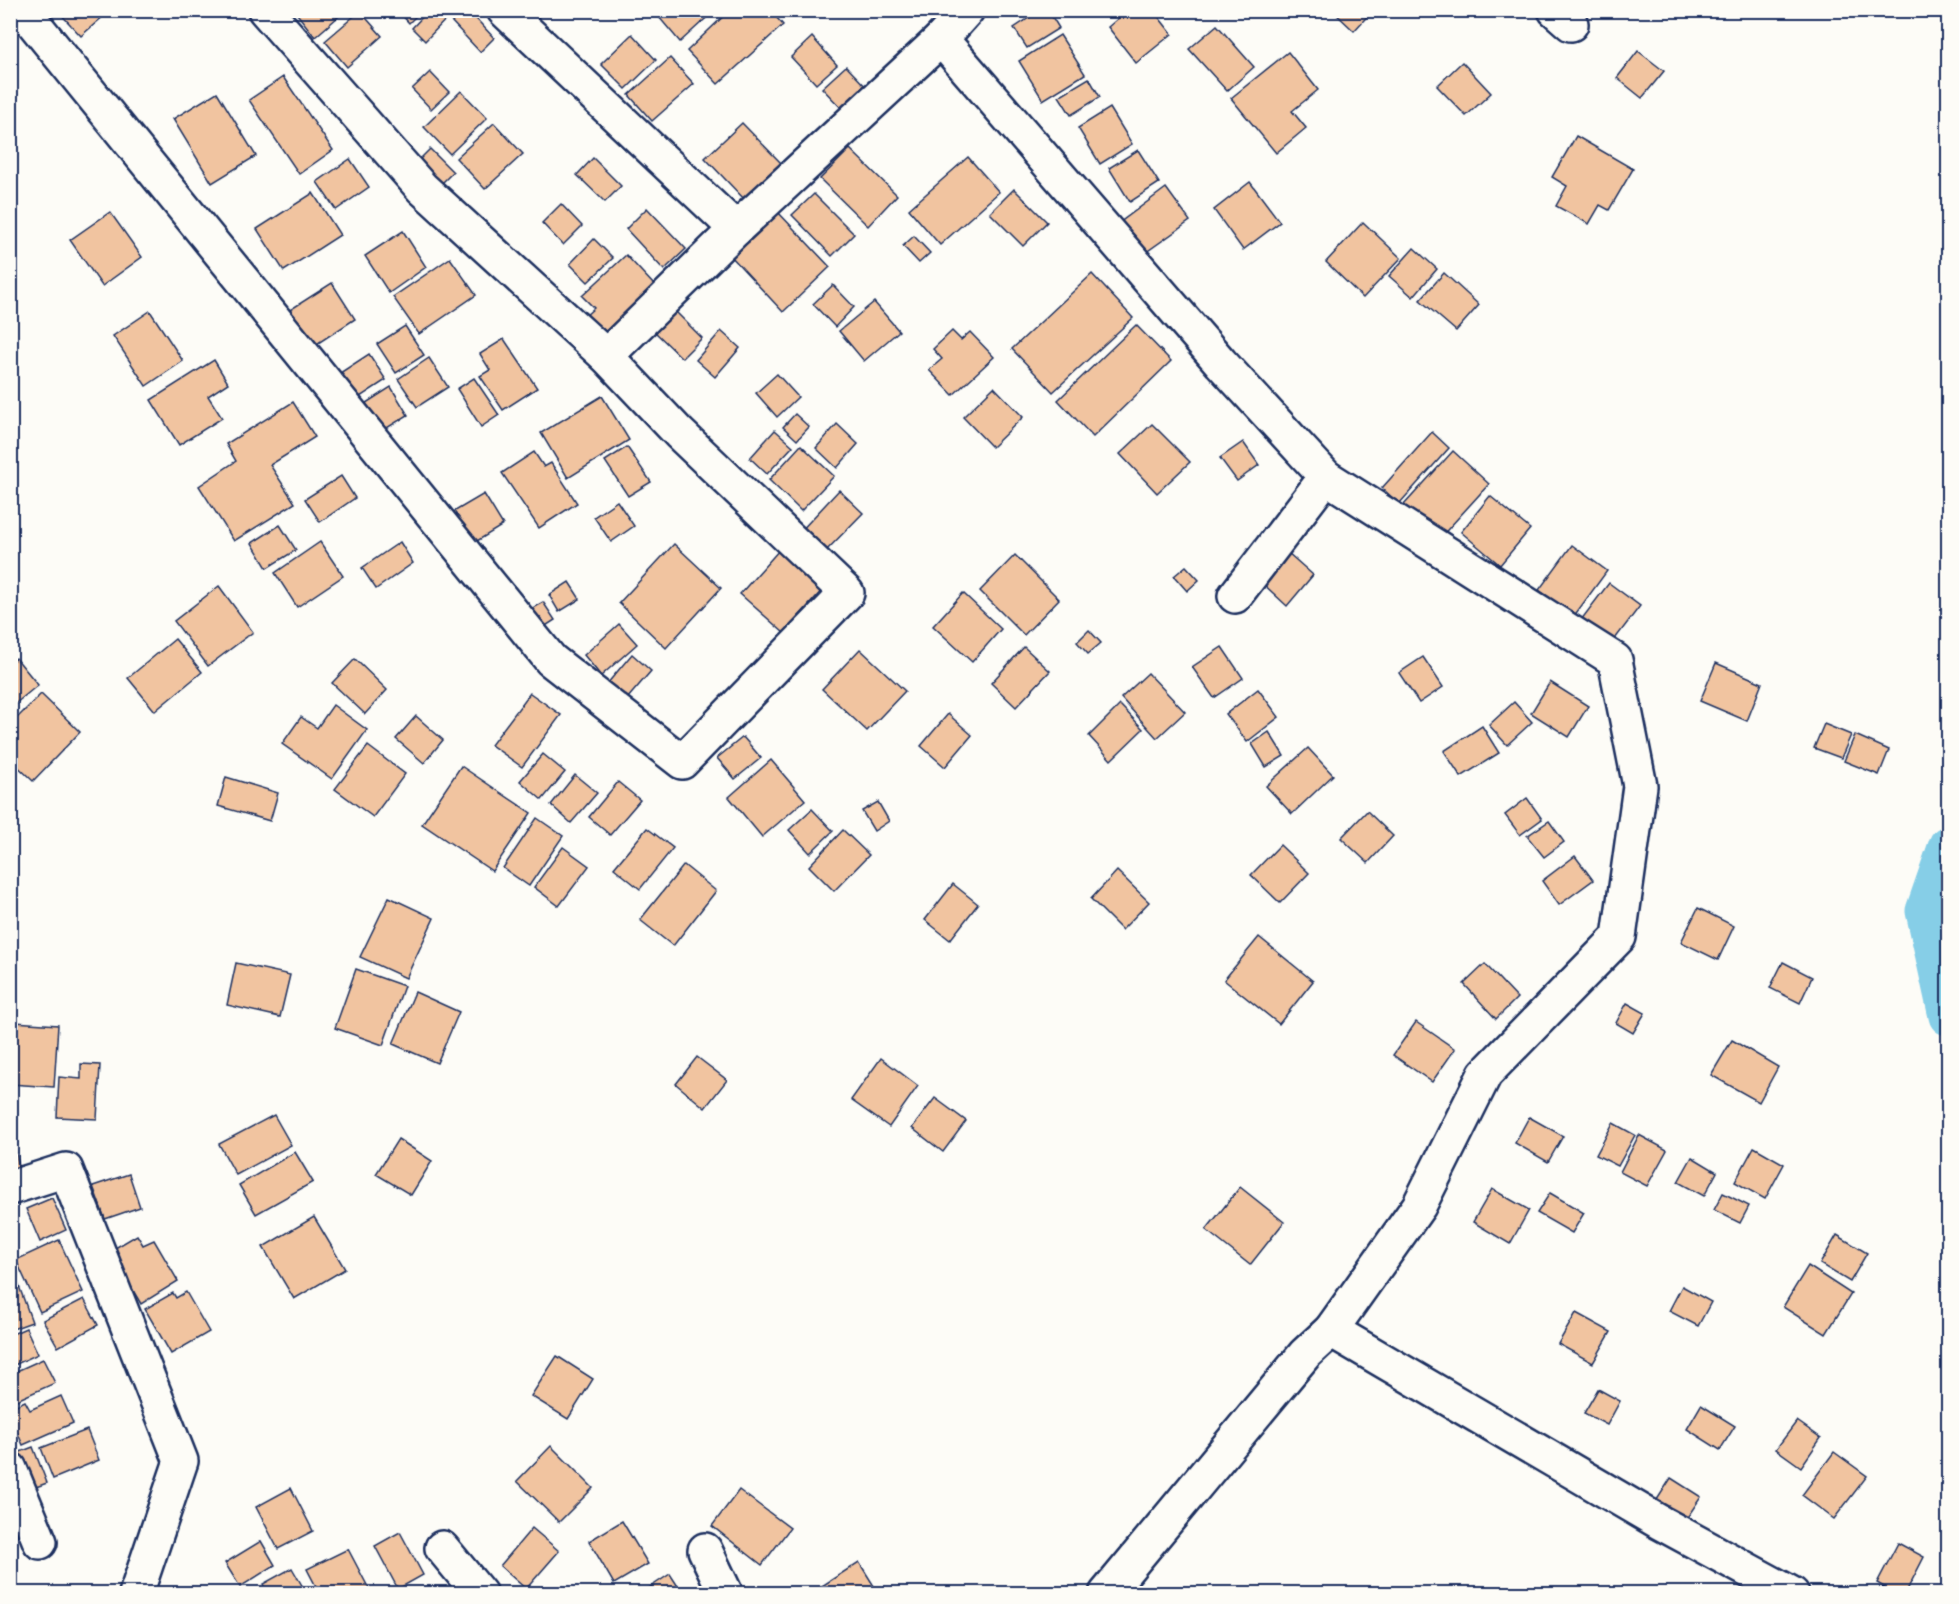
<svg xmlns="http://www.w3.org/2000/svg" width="1959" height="1604" font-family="Dekko,sans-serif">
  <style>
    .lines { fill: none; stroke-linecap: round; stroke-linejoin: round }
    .canal { stroke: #86cee7; stroke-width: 39 }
    .building { fill: #f1c4a0; stroke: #1b2f5e; stroke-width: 1.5 }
    .minor-casing { stroke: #1b2f5e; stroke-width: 38 }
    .minor { stroke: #fdfcf7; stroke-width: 33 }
  </style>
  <rect width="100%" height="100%" fill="#fdfcf7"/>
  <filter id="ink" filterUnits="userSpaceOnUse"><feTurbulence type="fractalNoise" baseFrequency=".0167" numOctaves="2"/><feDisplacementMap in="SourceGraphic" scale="12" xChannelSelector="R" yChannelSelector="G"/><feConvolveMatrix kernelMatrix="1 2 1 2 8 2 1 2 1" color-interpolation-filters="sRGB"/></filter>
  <g filter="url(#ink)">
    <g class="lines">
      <path class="canal" d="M 1948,845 L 1925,911 L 1948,1016"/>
    </g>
    <g class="building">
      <path d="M 57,10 L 105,10 L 107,13 L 81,36 Z"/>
      <path d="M 294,10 L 346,10 L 315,37 Z"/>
      <path d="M 397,10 L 422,10 L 409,23 Z"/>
      <path d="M 429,10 L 455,10 L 425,41 L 412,28 Z"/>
      <path d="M 462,10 L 468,10 L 494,38 L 480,52 L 451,21 Z"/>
      <path d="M 653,10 L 715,10 L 680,42 Z"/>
      <path d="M 730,10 L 770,10 L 783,25 L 718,84 L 687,51 Z"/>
      <path d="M 1041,10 L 1048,10 L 1059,28 L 1027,48 L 1014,28 Z"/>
      <path d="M 1128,10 L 1153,10 L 1172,34 L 1136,63 L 1108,27 Z"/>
      <path d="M 1332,10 L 1373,10 L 1354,31 Z"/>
      <path d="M 360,11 L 382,36 L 347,67 L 325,41 Z"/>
      <path d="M 1217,25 L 1254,67 L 1227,91 L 1189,49 Z"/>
      <path d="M 632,34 L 656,60 L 626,89 L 601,64 Z"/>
      <path d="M 1060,35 L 1085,74 L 1043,100 L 1019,61 Z"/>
      <path d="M 812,37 L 837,65 L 816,84 L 791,57 Z"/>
      <path d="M 1638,51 L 1664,71 L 1642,98 L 1617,78 Z"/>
      <path d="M 1288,52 L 1318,90 L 1292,111 L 1306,128 L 1276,153 L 1231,98 Z"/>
      <path d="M 670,58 L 694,84 L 652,121 L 629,95 Z"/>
      <path d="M 1462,62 L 1491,93 L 1466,116 L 1437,86 Z"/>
      <path d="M 846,66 L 869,90 L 845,112 L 822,88 Z"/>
      <path d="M 430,72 L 449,92 L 431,109 L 412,89 Z"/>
      <path d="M 283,77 L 333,150 L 299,174 L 249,100 Z"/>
      <path d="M 1089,78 L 1100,97 L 1071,115 L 1059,96 Z"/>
      <path d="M 461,91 L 487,118 L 450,154 L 424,127 Z"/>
      <path d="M 217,92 L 256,156 L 212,183 L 173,119 Z"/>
      <path d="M 1110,108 L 1132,144 L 1100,164 L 1078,128 Z"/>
      <path d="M 494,123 L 523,154 L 485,189 L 456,158 Z"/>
      <path d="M 742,123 L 782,164 L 745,200 L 705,158 Z"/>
      <path d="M 1576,136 L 1633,169 L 1609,210 L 1600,205 L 1589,224 L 1556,206 L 1567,186 L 1552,177 Z"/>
      <path d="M 430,149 L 453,172 L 437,188 L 414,165 Z"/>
      <path d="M 850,149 L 897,195 L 868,226 L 820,179 Z"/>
      <path d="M 1138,150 L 1159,183 L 1130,202 L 1109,168 Z"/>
      <path d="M 968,157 L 999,192 L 940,245 L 909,209 Z"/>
      <path d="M 593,158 L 621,186 L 605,202 L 577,175 Z"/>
      <path d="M 350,159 L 369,187 L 336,210 L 317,182 Z"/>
      <path d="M 1250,182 L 1280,222 L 1243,250 L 1214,210 Z"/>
      <path d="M 1166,188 L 1190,221 L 1142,255 L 1119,223 Z"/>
      <path d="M 1014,189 L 1047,222 L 1023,246 L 990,213 Z"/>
      <path d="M 313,193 L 340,235 L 284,271 L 257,229 Z"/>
      <path d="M 814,194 L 854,234 L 832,256 L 792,215 Z"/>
      <path d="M 561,204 L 582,226 L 563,245 L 542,223 Z"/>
      <path d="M 647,208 L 686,249 L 664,270 L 626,229 Z"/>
      <path d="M 777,211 L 830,267 L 783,312 L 730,255 Z"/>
      <path d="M 110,212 L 142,257 L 102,286 L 70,240 Z"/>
      <path d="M 1363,222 L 1401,258 L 1363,298 L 1326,262 Z"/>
      <path d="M 403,231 L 426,267 L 389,293 L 365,256 Z"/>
      <path d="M 914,236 L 930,253 L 919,263 L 903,246 Z"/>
      <path d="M 594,239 L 613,258 L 588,282 L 570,264 Z"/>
      <path d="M 1414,248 L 1437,269 L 1413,297 L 1389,276 Z"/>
      <path d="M 626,255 L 654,285 L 602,335 L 585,316 L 594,308 L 582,296 Z"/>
      <path d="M 450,258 L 476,295 L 419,334 L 393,297 Z"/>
      <path d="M 1444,273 L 1479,305 L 1456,331 L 1420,300 Z"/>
      <path d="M 1092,274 L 1133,318 L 1053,392 L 1012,349 Z"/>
      <path d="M 332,283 L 355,319 L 306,351 L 282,315 Z"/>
      <path d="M 833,285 L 854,307 L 835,327 L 813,304 Z"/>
      <path d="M 874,302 L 899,331 L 864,361 L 839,331 Z"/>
      <path d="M 150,311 L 183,361 L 146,386 L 113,336 Z"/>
      <path d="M 675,311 L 702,338 L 682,358 L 655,332 Z"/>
      <path d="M 1136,325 L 1171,361 L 1093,437 L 1058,400 Z"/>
      <path d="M 405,326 L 424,355 L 396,373 L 377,344 Z"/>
      <path d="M 721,331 L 740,348 L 715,377 L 696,360 Z"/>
      <path d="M 952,331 L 961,340 L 970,332 L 994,357 L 953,395 L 929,370 L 942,359 L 933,349 Z"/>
      <path d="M 504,339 L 537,388 L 503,410 L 480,376 L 490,370 L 480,354 Z"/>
      <path d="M 369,354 L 386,380 L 357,399 L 340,373 Z"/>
      <path d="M 429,358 L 448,387 L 417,407 L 398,379 Z"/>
      <path d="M 214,360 L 228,383 L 208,396 L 222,418 L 179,445 L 151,400 Z"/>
      <path d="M 777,374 L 798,397 L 777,417 L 756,393 Z"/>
      <path d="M 474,378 L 499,415 L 481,427 L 457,389 Z"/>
      <path d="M 391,387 L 408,415 L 382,431 L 366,403 Z"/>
      <path d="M 994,387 L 1023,417 L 992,447 L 963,417 Z"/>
      <path d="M 602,396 L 629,440 L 568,478 L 541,433 Z"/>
      <path d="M 293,402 L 315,437 L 270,465 L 295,503 L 234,541 L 199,486 L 236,461 L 226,444 Z"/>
      <path d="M 795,414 L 809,427 L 797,440 L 783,427 Z"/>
      <path d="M 837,424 L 858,444 L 837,468 L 816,448 Z"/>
      <path d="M 1152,424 L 1190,462 L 1157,493 L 1120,454 Z"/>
      <path d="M 775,430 L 793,446 L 767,474 L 750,458 Z"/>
      <path d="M 1432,432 L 1449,448 L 1399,504 L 1382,488 Z"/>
      <path d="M 1243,442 L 1259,465 L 1237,481 L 1220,458 Z"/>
      <path d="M 801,445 L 834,476 L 801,511 L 769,480 Z"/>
      <path d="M 627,447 L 651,482 L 628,496 L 605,461 Z"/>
      <path d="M 1453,451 L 1489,484 L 1439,539 L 1403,506 Z"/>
      <path d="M 534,452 L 544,467 L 551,463 L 577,503 L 539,528 L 502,473 Z"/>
      <path d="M 341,476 L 355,498 L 320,522 L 305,499 Z"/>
      <path d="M 839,490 L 863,513 L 821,556 L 798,534 Z"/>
      <path d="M 484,494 L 503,525 L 469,546 L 450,514 Z"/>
      <path d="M 1490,496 L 1530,529 L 1500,565 L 1461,532 Z"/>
      <path d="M 617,501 L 634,526 L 611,542 L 594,517 Z"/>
      <path d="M 280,525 L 296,550 L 267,568 L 252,543 Z"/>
      <path d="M 320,542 L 343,576 L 297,607 L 275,573 Z"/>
      <path d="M 400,542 L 413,563 L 376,589 L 362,568 Z"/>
      <path d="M 674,544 L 721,588 L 666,648 L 619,603 Z"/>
      <path d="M 1572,545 L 1607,571 L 1574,616 L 1539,590 Z"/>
      <path d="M 780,549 L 824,588 L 784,633 L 740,594 Z"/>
      <path d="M 1287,552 L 1313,575 L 1287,606 L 1260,581 Z"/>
      <path d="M 1015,555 L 1059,599 L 1024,635 L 980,591 Z"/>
      <path d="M 1186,566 L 1199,580 L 1187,591 L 1174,576 Z"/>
      <path d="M 569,582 L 580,599 L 559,612 L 549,595 Z"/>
      <path d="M 1609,583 L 1640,606 L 1612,643 L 1581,620 Z"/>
      <path d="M 219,586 L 253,632 L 208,666 L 174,621 Z"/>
      <path d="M 963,593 L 1001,629 L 972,662 L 933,626 Z"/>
      <path d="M 543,602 L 555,620 L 541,629 L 529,610 Z"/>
      <path d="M 619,624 L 637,644 L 601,676 L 584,655 Z"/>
      <path d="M 1089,630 L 1101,643 L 1088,654 L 1077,642 Z"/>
      <path d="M 175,639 L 202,672 L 155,711 L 128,678 Z"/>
      <path d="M 1024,647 L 1050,671 L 1016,707 L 991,683 Z"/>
      <path d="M 1222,647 L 1243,678 L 1214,698 L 1192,667 Z"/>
      <path d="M 860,649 L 905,691 L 867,731 L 822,689 Z"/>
      <path d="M 632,654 L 651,671 L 621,706 L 602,690 Z"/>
      <path d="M 1423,657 L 1443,687 L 1419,703 L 1399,673 Z"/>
      <path d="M 16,658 L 38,685 L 10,708 L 10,663 Z"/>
      <path d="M 355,659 L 387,690 L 365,714 L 332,683 Z"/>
      <path d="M 1716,663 L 1762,683 L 1747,721 L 1700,701 Z"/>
      <path d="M 1148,673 L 1185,712 L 1157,738 L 1121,698 Z"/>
      <path d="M 1550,682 L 1588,706 L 1569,737 L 1531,713 Z"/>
      <path d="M 1258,689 L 1279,717 L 1247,742 L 1226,714 Z"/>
      <path d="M 530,693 L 561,715 L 522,767 L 491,745 Z"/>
      <path d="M 41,694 L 80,732 L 33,781 L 10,759 L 10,725 Z"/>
      <path d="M 1514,702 L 1532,722 L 1507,745 L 1489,725 Z"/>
      <path d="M 333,705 L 367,730 L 332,779 L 282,744 L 301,717 L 317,728 Z"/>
      <path d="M 1120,705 L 1143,729 L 1111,760 L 1089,736 Z"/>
      <path d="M 948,714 L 972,735 L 945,767 L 921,746 Z"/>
      <path d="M 416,716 L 443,740 L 424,763 L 396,739 Z"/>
      <path d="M 1824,724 L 1851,735 L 1841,758 L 1814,748 Z"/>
      <path d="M 1482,726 L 1499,753 L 1461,777 L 1444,751 Z"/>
      <path d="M 1269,732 L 1284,756 L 1266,767 L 1252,744 Z"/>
      <path d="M 1855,735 L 1889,750 L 1879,775 L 1844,761 Z"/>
      <path d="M 743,737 L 761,758 L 735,779 L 717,758 Z"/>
      <path d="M 368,746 L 405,774 L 373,817 L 335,789 Z"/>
      <path d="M 1308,748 L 1333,775 L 1292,814 L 1266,786 Z"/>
      <path d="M 543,754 L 565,772 L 542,800 L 520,781 Z"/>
      <path d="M 771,760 L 805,800 L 762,837 L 729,797 Z"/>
      <path d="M 461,766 L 531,813 L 492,871 L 422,824 Z"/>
      <path d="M 575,775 L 597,793 L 571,823 L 551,805 Z"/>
      <path d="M 226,777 L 278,793 L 270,821 L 218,806 Z"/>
      <path d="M 618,782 L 640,800 L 610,835 L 589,817 Z"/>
      <path d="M 1527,798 L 1542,819 L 1520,835 L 1505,815 Z"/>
      <path d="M 878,802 L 889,821 L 874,831 L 862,811 Z"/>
      <path d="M 812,809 L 833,831 L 810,853 L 789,830 Z"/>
      <path d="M 1367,811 L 1393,836 L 1368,863 L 1341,838 Z"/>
      <path d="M 537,818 L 563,836 L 529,886 L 503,868 Z"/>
      <path d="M 1549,821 L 1564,842 L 1544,857 L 1527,836 Z"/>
      <path d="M 647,828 L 673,848 L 640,889 L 614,868 Z"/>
      <path d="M 843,830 L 869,855 L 834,891 L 809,866 Z"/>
      <path d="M 1280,845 L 1309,873 L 1280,903 L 1251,875 Z"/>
      <path d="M 563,847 L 589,866 L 559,906 L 534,887 Z"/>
      <path d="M 1575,856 L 1593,880 L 1559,905 L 1542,881 Z"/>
      <path d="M 684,865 L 716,891 L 673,946 L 640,920 Z"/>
      <path d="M 1117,871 L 1149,902 L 1122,930 L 1091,899 Z"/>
      <path d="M 953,884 L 978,904 L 950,940 L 925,920 Z"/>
      <path d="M 389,897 L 434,918 L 406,978 L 360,957 Z"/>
      <path d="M 1698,908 L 1734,926 L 1718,960 L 1681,942 Z"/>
      <path d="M 1259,937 L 1313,981 L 1279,1024 L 1224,980 Z"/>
      <path d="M 1783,962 L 1812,977 L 1800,1003 L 1770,988 Z"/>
      <path d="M 236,963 L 290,975 L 280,1017 L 227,1005 Z"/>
      <path d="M 1485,964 L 1517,998 L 1496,1019 L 1464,984 Z"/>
      <path d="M 356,969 L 404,986 L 383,1045 L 335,1028 Z"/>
      <path d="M 415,992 L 459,1012 L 437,1063 L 393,1044 Z"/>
      <path d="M 1627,1003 L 1645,1013 L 1633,1033 L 1616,1023 Z"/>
      <path d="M 14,1022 L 58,1025 L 54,1087 L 10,1084 Z"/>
      <path d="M 1416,1022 L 1455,1049 L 1432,1082 L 1393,1055 Z"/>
      <path d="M 1732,1040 L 1778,1067 L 1759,1102 L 1711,1075 Z"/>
      <path d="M 697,1057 L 727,1080 L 705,1108 L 676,1084 Z"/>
      <path d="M 881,1058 L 918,1086 L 889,1127 L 851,1100 Z"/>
      <path d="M 81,1064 L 100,1065 L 97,1119 L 57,1117 L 59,1077 L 81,1079 Z"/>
      <path d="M 935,1098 L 966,1121 L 943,1152 L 912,1128 Z"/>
      <path d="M 274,1115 L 291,1145 L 236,1175 L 219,1144 Z"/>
      <path d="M 1529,1117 L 1563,1136 L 1548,1162 L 1515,1143 Z"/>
      <path d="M 1613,1123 L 1635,1135 L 1618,1166 L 1596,1155 Z"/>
      <path d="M 1639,1135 L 1667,1150 L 1647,1186 L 1620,1172 Z"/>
      <path d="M 398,1139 L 432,1161 L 411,1195 L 376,1174 Z"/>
      <path d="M 15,1147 L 21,1177 L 10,1179 L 10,1148 Z"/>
      <path d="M 1754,1147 L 1784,1164 L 1765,1199 L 1735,1182 Z"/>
      <path d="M 295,1152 L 313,1182 L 256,1214 L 239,1185 Z"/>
      <path d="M 1692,1157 L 1717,1172 L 1704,1196 L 1678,1182 Z"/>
      <path d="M 129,1174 L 140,1207 L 105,1219 L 93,1186 Z"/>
      <path d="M 1240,1187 L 1284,1222 L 1250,1265 L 1206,1230 Z"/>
      <path d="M 1492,1189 L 1529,1210 L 1510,1244 L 1473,1222 Z"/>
      <path d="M 1550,1193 L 1584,1213 L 1572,1233 L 1537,1213 Z"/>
      <path d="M 1723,1193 L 1749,1206 L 1740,1223 L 1714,1210 Z"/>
      <path d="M 52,1198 L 66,1230 L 40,1242 L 26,1209 Z"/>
      <path d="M 314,1217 L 345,1269 L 294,1299 L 263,1247 Z"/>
      <path d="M 137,1235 L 143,1245 L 154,1240 L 178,1281 L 141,1304 L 110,1251 Z"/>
      <path d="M 1837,1235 L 1867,1253 L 1850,1282 L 1820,1264 Z"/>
      <path d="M 59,1240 L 83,1292 L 40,1312 L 16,1260 Z"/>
      <path d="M 1808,1266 L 1851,1294 L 1826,1334 L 1783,1307 Z"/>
      <path d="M 15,1275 L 32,1322 L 10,1330 L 10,1277 Z"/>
      <path d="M 1682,1286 L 1711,1302 L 1698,1326 L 1669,1311 Z"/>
      <path d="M 186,1292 L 209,1332 L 171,1354 L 145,1309 L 173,1293 L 176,1298 Z"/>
      <path d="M 84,1299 L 98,1325 L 58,1347 L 43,1320 Z"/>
      <path d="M 1576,1313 L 1611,1332 L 1593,1363 L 1558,1344 Z"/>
      <path d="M 26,1328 L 38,1354 L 10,1367 L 10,1335 Z"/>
      <path d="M 557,1356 L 593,1379 L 568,1419 L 531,1396 Z"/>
      <path d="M 43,1359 L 55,1383 L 10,1403 L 10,1374 Z"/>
      <path d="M 1598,1389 L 1620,1401 L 1607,1425 L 1584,1413 Z"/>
      <path d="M 61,1396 L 73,1423 L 23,1445 L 13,1423 L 10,1424 L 10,1408 L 25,1401 L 30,1410 Z"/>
      <path d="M 1701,1405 L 1735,1426 L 1720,1450 L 1687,1429 Z"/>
      <path d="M 1797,1421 L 1821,1438 L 1801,1467 L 1776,1449 Z"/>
      <path d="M 87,1430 L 99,1460 L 53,1479 L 41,1448 Z"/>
      <path d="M 551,1446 L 593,1488 L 559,1522 L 517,1481 Z"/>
      <path d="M 33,1447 L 47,1483 L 22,1492 L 10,1456 Z"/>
      <path d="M 1834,1452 L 1867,1476 L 1834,1519 L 1802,1495 Z"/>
      <path d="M 1671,1478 L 1701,1497 L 1682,1525 L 1653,1506 Z"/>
      <path d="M 291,1488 L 313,1531 L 278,1549 L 256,1507 Z"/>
      <path d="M 739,1490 L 790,1528 L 762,1565 L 712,1526 Z"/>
      <path d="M 622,1521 L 648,1564 L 614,1584 L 589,1541 Z"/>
      <path d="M 532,1528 L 559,1551 L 526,1589 L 500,1566 Z"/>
      <path d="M 400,1532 L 423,1575 L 398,1589 L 375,1546 Z"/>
      <path d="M 261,1541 L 275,1565 L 240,1587 L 225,1563 Z"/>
      <path d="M 1898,1543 L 1924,1557 L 1905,1594 L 1896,1594 L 1877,1583 Z"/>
      <path d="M 348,1549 L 369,1589 L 361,1594 L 320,1594 L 307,1569 Z"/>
      <path d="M 859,1562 L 879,1594 L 828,1594 L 822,1586 Z"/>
      <path d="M 292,1568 L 304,1589 L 295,1594 L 268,1594 L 263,1584 Z"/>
      <path d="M 670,1574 L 683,1594 L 640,1594 Z"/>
    </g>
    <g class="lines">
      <g class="minor-casing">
        <g id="minor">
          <path d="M 23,10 L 551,660 L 682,762 L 847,593 L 679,433 L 606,356 L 422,188 L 265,10"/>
          <path d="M 504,10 L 736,229"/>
          <path d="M 1555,10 L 1571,24"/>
          <path d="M 941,39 L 1221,363 L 1326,477 L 1615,660 L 1640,786 L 1619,937 L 1485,1074 L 1419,1206 L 1331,1330 L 1305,1354 L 1106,1594"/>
          <path d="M 606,356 L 736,229 L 941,39 L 967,10"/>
          <path d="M 1235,596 L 1326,477"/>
          <path d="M 10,1188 L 66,1170 L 181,1461 L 136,1594"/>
          <path d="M 1331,1330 L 1661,1523 L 1792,1594"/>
          <path d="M 10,1469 L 40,1542"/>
          <path d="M 442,1548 L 480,1594"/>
          <path d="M 705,1550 L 726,1594"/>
        </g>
      </g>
      <use href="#minor" class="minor"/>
    </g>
  </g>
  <rect width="1959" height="1604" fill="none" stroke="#fdfcf7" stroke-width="36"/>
  <rect x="18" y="18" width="1923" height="1568" fill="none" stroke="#1b2f5e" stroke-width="2" filter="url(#ink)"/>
</svg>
